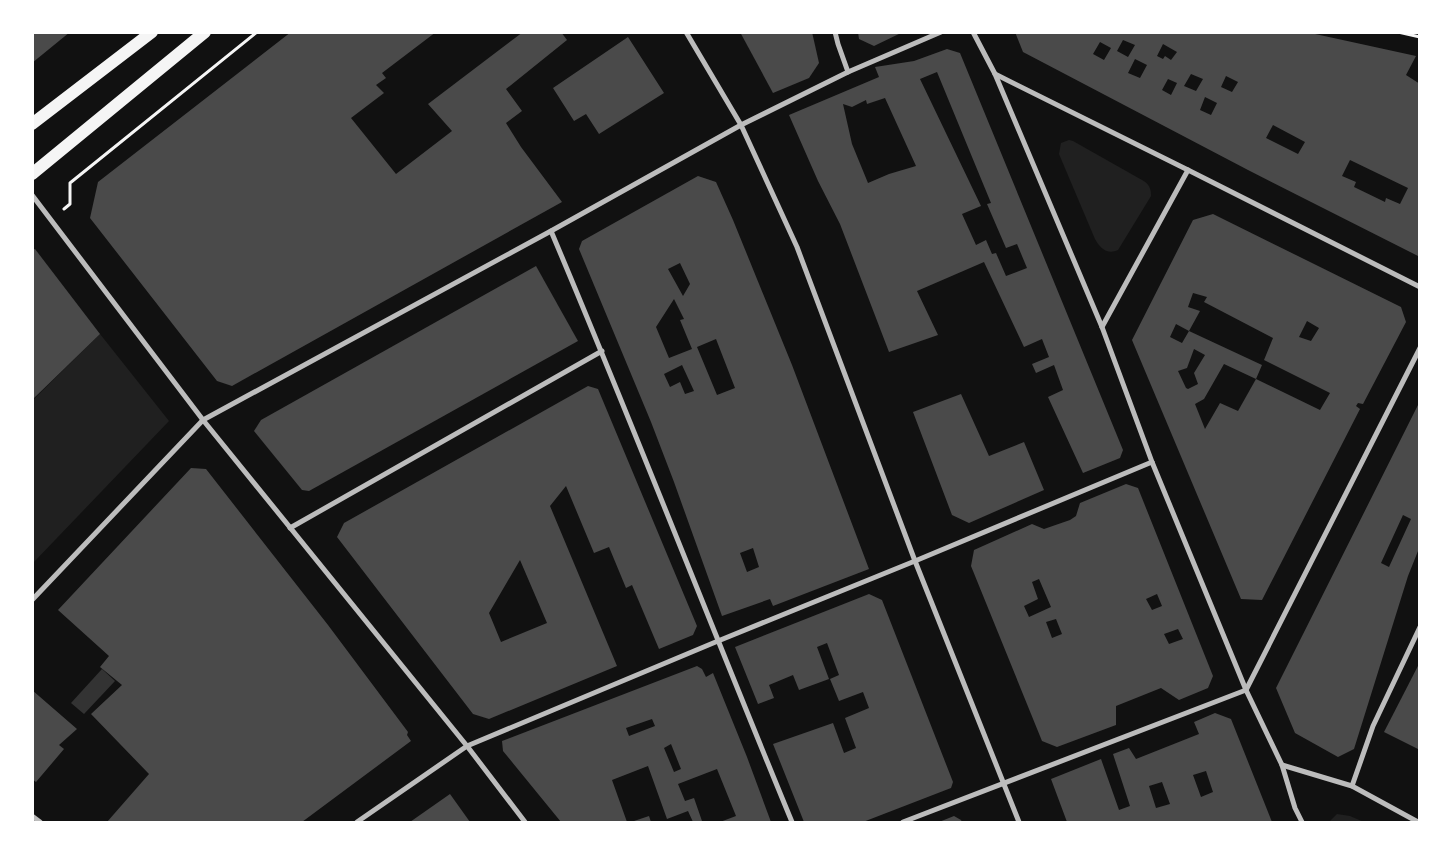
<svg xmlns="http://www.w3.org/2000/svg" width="1452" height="855" font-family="'Noto Serif',serif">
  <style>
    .green { fill: #202020 }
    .water { fill: #333 }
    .building { fill: #4a4a4a; fill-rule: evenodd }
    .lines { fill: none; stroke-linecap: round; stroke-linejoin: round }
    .path { stroke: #f5f5f5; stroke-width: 3 }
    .minor { stroke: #bcbcbc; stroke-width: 5 }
    .primary { stroke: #f5f5f5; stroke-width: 12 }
  </style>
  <rect width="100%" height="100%" fill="#111"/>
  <g class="green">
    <path d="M 1069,140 L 1073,141 L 1142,180 C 1149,184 1151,188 1151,196 L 1118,250 C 1107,255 1100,248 1095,239 L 1059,154 L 1061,143 Z"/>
    <path d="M 100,334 L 169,421 L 33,563 L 33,400 Z"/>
    <path d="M 1337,814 L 1350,816 L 1364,822 L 1329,822 Z"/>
  </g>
  <path class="water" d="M 102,669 L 115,681 L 84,714 L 71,703 Z"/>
  <g class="building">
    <path d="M 32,32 L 70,32 L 32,63 Z"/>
    <path d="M 291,32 L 436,32 L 382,73 L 386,78 L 376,85 L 384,93 L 351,118 L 396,174 L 452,131 L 428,104 L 523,32 L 561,32 L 567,40 L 506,89 L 522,111 L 506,123 L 521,147 L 562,202 L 232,386 L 217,381 L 90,218 L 98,182 Z"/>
    <path d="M 740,32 L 812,32 L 819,63 L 809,78 L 773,93 Z"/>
    <path d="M 858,32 L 903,32 L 874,46 L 859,39 Z"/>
    <path d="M 1015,32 L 1306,32 L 1416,56 L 1406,75 L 1420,84 L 1420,257 L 1248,170 L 1023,52 ZM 1123,40 L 1135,45 L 1128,57 L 1117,51 ZM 1100,42 L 1111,48 L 1104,60 L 1093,54 ZM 1163,44 L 1177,52 L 1171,60 L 1165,56 L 1163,59 L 1157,56 ZM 1135,59 L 1147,65 L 1140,78 L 1128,73 ZM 1191,74 L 1203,79 L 1196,91 L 1184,86 ZM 1226,76 L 1238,82 L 1232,92 L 1221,87 ZM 1168,79 L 1177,83 L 1171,95 L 1162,90 ZM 1205,97 L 1217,103 L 1211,115 L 1200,110 ZM 1273,125 L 1305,142 L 1298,154 L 1266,138 ZM 1350,160 L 1408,188 L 1400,204 L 1386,198 L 1385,202 L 1354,187 L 1356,182 L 1342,176 Z"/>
    <path d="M 628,37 L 664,93 L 599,134 L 586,114 L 574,121 L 553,88 Z"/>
    <path d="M 947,49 L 960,53 L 1123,450 L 1120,458 L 1083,473 L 1048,397 L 1063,390 L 1054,365 L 1036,373 L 1032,364 L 1049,357 L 1042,339 L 1024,347 L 984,262 L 917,291 L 938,335 L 889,352 L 840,224 L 818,181 L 789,115 L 879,77 L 875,67 L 914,61 ZM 937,72 L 991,203 L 987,204 L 1006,248 L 1017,244 L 1027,268 L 1006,276 L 996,253 L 992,254 L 986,240 L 976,245 L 962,214 L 981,206 L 920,79 ZM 885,98 L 916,166 L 889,174 L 868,183 L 852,144 L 843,104 L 852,107 L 866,100 L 867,104 Z"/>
    <path d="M 698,176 L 716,182 L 733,220 L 792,365 L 869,569 L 773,606 L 770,599 L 722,616 L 674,482 L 651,422 L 579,249 L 582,241 ZM 680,263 L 690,284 L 683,296 L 668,269 ZM 674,299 L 684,319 L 680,320 L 692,349 L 669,358 L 656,327 ZM 716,339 L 735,388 L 717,395 L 697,347 ZM 682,365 L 694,391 L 685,394 L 680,382 L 670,387 L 664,374 ZM 753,548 L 759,567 L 747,572 L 740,553 Z"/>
    <path d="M 1213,214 L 1401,307 L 1406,322 L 1363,404 L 1358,403 L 1356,406 L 1360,409 L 1262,600 L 1241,599 L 1132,340 L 1193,220 ZM 1193,293 L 1207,297 L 1204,302 L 1273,338 L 1264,360 L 1330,393 L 1320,410 L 1256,379 L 1238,411 L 1220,403 L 1205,429 L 1195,404 L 1204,399 L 1224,364 L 1256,379 L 1262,365 L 1189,331 L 1182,343 L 1170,337 L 1176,324 L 1189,331 L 1200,311 L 1188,307 ZM 1307,321 L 1319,328 L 1311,341 L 1299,337 ZM 1194,349 L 1205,355 L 1194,373 L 1198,384 L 1188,389 L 1186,388 L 1178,371 L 1187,368 Z"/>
    <path d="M 35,249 L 100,334 L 32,400 L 32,250 Z"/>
    <path d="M 536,266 L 578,341 L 309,491 L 302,490 L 254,431 L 261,420 Z"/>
    <path d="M 588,386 L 598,389 L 697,626 L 693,635 L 659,649 L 632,585 L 626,588 L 609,547 L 594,553 L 566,486 L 550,506 L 617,666 L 489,719 L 473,714 L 337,537 L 344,523 ZM 520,560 L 547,623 L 501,642 L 489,613 Z"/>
    <path d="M 961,394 L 989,456 L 1024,442 L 1044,490 L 969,523 L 952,515 L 913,412 Z"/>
    <path d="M 1420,401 L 1420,546 L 1408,576 L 1354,749 L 1338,757 L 1295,733 L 1276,688 ZM 1403,515 L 1411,519 L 1389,567 L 1381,563 Z"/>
    <path d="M 191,468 L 206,469 L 328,625 L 408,732 L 407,735 L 411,741 L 302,822 L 107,822 L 149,774 L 91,714 L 122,685 L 100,667 L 109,656 L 58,610 Z"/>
    <path d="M 1126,484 L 1138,488 L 1213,676 L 1208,688 L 1179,700 L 1161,688 L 1116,706 L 1116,725 L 1057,747 L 1042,741 L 971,566 L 974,550 L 1032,524 L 1044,529 L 1070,520 L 1076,516 L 1080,503 ZM 1039,579 L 1051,607 L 1029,617 L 1024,606 L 1038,599 L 1032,582 ZM 1157,594 L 1162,606 L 1152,610 L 1146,599 ZM 1056,619 L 1062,634 L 1052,638 L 1046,622 ZM 1178,629 L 1183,639 L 1169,644 L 1164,634 Z"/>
    <path d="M 869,594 L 882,600 L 953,782 L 951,788 L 863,822 L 804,822 L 773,744 L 833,723 L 844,753 L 856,748 L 845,718 L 869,708 L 863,692 L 839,701 L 830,679 L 839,675 L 827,643 L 817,647 L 829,679 L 799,690 L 793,675 L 769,685 L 774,698 L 758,704 L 735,647 Z"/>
    <path d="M 1420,662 L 1420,750 L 1384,732 Z"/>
    <path d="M 697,666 L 702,669 L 706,677 L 713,673 L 747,757 L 771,822 L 720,822 L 736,816 L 717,769 L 678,784 L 685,801 L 694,798 L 702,821 L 699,822 L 693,822 L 688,811 L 667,819 L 648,766 L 612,780 L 627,822 L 561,822 L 503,751 L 502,741 ZM 652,719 L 655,726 L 629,736 L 626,728 ZM 671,744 L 681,769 L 674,772 L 664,748 Z"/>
    <path d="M 32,690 L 77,729 L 59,745 L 64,749 L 36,782 L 32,779 Z"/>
    <path d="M 1215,713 L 1231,719 L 1272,822 L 1067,822 L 1051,779 L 1101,759 L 1119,810 L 1130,806 L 1113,754 L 1129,748 L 1136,759 L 1199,734 L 1194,722 ZM 1206,771 L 1213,792 L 1201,797 L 1193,775 ZM 1162,782 L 1170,804 L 1156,808 L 1149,786 Z"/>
    <path d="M 450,794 L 470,822 L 410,822 Z"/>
    <path d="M 649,816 L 651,822 L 634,822 L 634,821 Z"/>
    <path d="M 954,816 L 961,820 L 962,822 L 939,822 Z"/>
  </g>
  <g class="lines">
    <g class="path">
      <path d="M 1398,32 L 1420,37"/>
      <path d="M 64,209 L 70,204 L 70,183 L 257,32"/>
    </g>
    <g class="minor">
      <path d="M 686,32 L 741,125 L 797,247 L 915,561 L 1019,822"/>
      <path d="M 835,32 L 838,44 L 848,72"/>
      <path d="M 973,32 L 995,74 L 1102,327 L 1152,462 L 1246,690 L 1282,765 L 1295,808 L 1302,822"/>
      <path d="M 995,74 L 1188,170 L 1420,287"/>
      <path d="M 32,195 L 203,420 L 467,746 L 525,822"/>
      <path d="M 551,231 C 634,427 711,626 792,822"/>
      <path d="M 1102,327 L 1188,170"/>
      <path d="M 290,528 L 602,351"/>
      <path d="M 32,600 L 203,420 L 551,231 L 741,125 L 848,72 L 941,32"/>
      <path d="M 1282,765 L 1352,786 L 1418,822"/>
      <path d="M 1352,786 L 1373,726 L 1420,627"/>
      <path d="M 32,816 L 40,822"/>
      <path d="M 357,822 L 467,746 L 718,641 L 915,561 L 1152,462"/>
      <path d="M 903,822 L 1246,690 L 1420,348"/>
    </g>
    <g class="primary">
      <path d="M 32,124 L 152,32"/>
      <path d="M 32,174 L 205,32"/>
    </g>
  </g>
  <rect width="1452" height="855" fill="none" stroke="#ffffff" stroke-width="68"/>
</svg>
